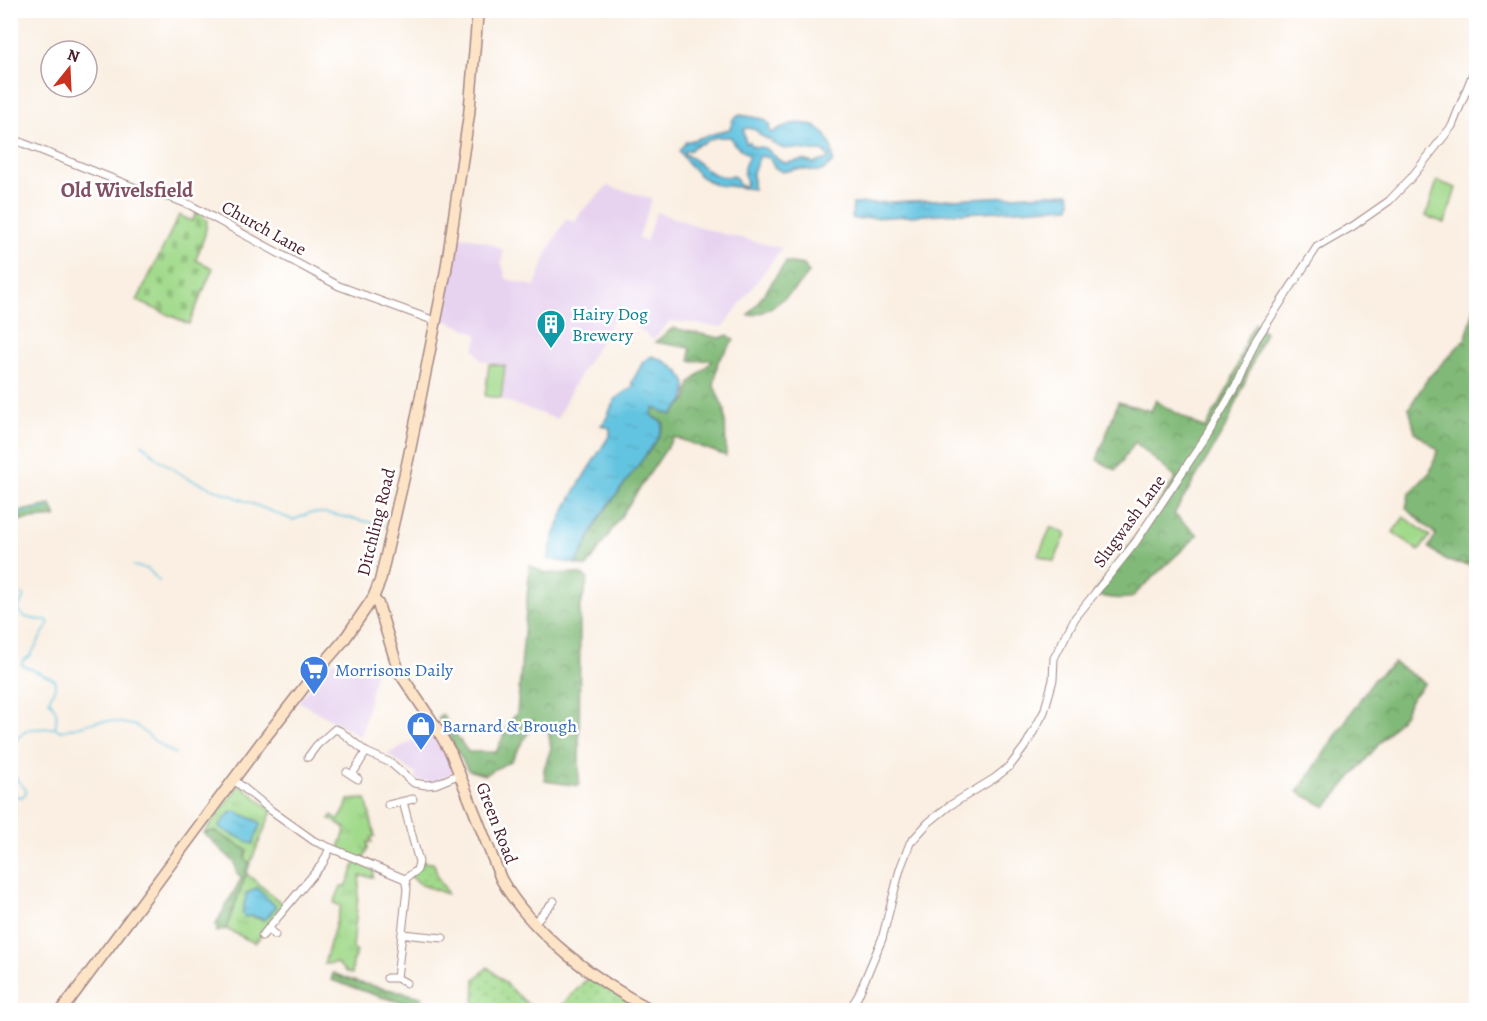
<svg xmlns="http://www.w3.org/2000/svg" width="1487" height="1021" font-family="Alegreya,serif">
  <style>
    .built { fill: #e7d2ef }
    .grass { fill: url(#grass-tufts); stroke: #767c5c; stroke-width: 1.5; fill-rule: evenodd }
    .forest { fill: url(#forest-crowns); stroke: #666c52; stroke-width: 1.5 }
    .cemetery { fill: url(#cemetery-stones); stroke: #767c5c; stroke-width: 1.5 }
    .park { fill: url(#park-dots); stroke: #767c5c; stroke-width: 1.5 }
    .pitch { fill: #a2da8c; stroke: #767c5c; stroke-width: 1.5 }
    .water { fill: url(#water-ripples); stroke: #567286; stroke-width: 1.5; fill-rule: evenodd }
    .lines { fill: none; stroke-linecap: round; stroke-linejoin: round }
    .stream { stroke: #63c4e1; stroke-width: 1.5 }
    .street-casing { stroke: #a28786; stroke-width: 9 }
    .secondary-casing { stroke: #a28786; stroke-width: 13 }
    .street { stroke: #fff; stroke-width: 7 }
    .secondary { stroke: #fee4c6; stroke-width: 10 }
    .labels { text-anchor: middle; stroke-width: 5; stroke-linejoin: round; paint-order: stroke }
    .street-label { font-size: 18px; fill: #4a1f2b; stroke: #fff }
    .culture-label { font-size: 18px; fill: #0d838f; stroke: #fff; text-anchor: start }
    .shop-label { font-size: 18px; fill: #366cbe; stroke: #fff; text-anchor: start }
    .quarter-label { font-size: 21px; font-weight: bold; fill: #825063; stroke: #fff }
  </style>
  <defs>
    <pattern id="grass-tufts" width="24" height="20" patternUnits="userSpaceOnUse" patternTransform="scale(1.5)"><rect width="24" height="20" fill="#a2da8c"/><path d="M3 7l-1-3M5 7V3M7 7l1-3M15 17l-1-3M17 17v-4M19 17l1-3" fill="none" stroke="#8dbb79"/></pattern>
    <pattern id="forest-crowns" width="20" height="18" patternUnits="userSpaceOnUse" patternTransform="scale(1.5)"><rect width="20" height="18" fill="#81ba78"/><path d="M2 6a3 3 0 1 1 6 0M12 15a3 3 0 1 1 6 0" fill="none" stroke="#6c9763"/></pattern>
    <pattern id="cemetery-stones" width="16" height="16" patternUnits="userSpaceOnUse" patternTransform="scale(1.5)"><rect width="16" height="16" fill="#a2da8c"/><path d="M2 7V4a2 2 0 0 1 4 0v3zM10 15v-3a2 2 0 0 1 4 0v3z" fill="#8dbb79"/></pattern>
    <pattern id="park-dots" width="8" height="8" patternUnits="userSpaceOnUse" patternTransform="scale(1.5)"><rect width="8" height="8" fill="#a2da8c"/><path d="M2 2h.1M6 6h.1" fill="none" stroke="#8dbb79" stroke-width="1.8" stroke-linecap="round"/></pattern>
    <pattern id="water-ripples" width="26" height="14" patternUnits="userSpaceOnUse" patternTransform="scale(1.5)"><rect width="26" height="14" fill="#63c4e1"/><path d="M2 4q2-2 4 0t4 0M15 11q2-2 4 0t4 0" fill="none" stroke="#57a8c1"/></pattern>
  </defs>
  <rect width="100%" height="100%" fill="#fff"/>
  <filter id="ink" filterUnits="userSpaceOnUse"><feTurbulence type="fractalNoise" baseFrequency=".0167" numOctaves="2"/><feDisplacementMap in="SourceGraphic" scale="12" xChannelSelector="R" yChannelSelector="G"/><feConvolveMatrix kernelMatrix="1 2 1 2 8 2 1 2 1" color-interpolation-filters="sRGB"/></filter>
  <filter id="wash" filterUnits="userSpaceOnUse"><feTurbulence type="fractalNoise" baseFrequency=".008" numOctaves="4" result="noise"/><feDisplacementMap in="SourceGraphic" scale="24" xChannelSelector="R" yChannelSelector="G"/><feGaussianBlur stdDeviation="1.35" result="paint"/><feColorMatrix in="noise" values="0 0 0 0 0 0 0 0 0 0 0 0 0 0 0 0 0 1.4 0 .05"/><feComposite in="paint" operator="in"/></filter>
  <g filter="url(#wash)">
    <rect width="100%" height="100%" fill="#faefe2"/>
    <g class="built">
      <path d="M 608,186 L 652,199 L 638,239 L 646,241 L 656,212 L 715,232 L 782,248 L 723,327 L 670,321 L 653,340 L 618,312 L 571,390 L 557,419 L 502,400 L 506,366 L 482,361 L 474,349 L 478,336 L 473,332 L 447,321 L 435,321 L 456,235 L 487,242 L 503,250 L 502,265 L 506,279 L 535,286 L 547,253 L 566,219 L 575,222 L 581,212 Z"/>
      <path d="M 333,661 L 376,669 L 361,737 L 298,701 Z"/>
      <path d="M 434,729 L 455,771 L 433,782 L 418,780 L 415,778 L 417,775 L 388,754 Z"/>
    </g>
    <g class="grass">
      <path d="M 240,784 L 272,811 L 250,864 L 214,831 L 204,833 Z"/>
      <path d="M 366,799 L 375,836 L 371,838 L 372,842 L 368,842 L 368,847 L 363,861 L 374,865 L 373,877 L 360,876 L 353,948 L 357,952 L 353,960 L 352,974 L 346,972 L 337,963 L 324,964 L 341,906 L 334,903 L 341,886 L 346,887 L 357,859 L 338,851 L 346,828 L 330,819 L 332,815 L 339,820 L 345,810 L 348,800 Z"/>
      <path d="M 246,873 L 286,907 L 255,943 L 226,929 ZM 257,889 L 276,907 L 262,920 L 242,913 L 247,893 Z"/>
    </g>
    <g class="forest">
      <path d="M 786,262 L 804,265 L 809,273 C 796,289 770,315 749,315 Z"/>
      <path d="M 1476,303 L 1476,566 L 1446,561 L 1429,547 L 1436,535 L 1406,508 L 1409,494 L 1430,472 L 1438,450 L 1415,432 L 1409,408 L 1428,378 L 1466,338 Z"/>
      <path d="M 1255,323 L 1265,332 L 1228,423 L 1174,514 L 1198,535 L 1131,598 C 1118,599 1105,599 1094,593 L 1111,572 L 1176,478 L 1135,442 L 1116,470 L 1097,460 L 1118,402 L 1151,411 L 1156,400 L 1162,405 L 1205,429 L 1231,383 L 1248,335 Z"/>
      <path d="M 673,328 L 720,338 L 728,335 L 734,340 L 718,361 L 714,386 L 725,411 L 726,456 L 674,437 L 587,567 L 576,564 L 600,517 L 659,437 L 664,423 L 651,415 L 654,408 L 673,414 L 687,399 L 690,383 L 713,360 L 690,361 L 690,348 L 655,342 Z"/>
      <path d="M 51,505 L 56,517 L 11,521 L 11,513 Z"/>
      <path d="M 530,565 C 552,582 572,566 588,579 L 580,609 L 579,786 L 545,781 L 544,769 L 551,748 L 548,730 L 538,726 L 528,733 L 511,761 L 484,775 L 468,770 L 438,717 L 442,714 L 468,752 L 496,752 L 510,722 L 517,713 Z"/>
      <path d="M 1394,663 L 1425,683 L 1410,700 L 1405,713 L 1326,807 L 1298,792 L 1373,680 Z"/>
      <path d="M 214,831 L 247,850 L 245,859 L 250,864 L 226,929 L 217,932 L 216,924 L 242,877 L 237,874 L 235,863 L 204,833 Z"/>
      <path d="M 333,973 L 356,982 L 423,997 L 416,1010 L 411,1010 L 412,1005 L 381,997 L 331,980 Z"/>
    </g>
    <path class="cemetery" d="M 197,212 L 207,220 L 205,234 L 196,260 L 213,268 L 189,324 L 137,301 L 179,215 L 192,221 Z"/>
    <g class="park">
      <path d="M 419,862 L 433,863 C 437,868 435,871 438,877 C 440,884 446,886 447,894 L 422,885 L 410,876 Z"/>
      <path d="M 488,967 L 534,1010 L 474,1010 L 475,979 Z"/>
      <path d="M 590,976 L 644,1010 L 557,1010 Z"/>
    </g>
    <g class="pitch">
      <path d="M 1437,181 L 1456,188 L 1445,223 L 1426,216 Z"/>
      <path d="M 489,364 L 505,366 L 501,398 L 485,396 Z"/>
      <path d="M 1404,517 L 1430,536 L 1419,551 L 1393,532 Z"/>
      <path d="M 1051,527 L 1066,534 L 1054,562 L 1038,555 Z"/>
    </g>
    <g class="water">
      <path d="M 740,115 L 764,119 L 769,124 L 770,132 L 772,133 C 800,113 834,124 833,162 C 818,177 819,170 802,169 C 795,168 788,171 782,172 L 774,167 L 770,158 L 760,156 L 753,172 L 753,189 L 717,185 L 710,182 L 700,176 L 689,165 L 679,151 L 686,142 L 730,129 L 733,119 ZM 747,128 L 756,130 L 761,136 L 772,141 L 772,143 L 784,149 C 796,146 809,153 823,151 L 828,156 L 828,159 L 814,163 L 803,160 L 785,163 L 780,161 L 766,148 L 751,146 L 750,142 L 746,143 L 743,130 ZM 716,137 L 731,137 L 733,143 L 749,156 C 744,166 741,171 747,182 L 744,187 L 739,185 L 737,179 L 733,176 C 709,181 703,161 684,154 L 685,151 L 691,150 L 693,147 Z"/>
      <path d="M 1069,193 L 1071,199 L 1070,207 L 854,219 L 852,217 L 853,204 Z"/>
      <path d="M 652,356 C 670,362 694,377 684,400 C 682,405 676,410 672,415 L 654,408 L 651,415 L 663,423 L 659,437 L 600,517 L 576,564 L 548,559 C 556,514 586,473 610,435 L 610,428 L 601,425 C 609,419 609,407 616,399 C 620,394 627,391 633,387 L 632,382 L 643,362 Z"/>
      <path d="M 235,811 L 261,823 L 253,844 L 221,829 L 219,826 L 231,812 Z"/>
      <path d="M 257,888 L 276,907 L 265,920 L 252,916 L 245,917 L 242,913 L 247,893 Z"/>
    </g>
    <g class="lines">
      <g class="stream">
        <path d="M 142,444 L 157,458 L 187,478 L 293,520 L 310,513 L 325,513 L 384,525"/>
        <path d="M 10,516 L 51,507"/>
        <path d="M 133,566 L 148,569 L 159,581"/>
        <path d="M 10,592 L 24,595 L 24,598 C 8,618 34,620 47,620 L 49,623 L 30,656 L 23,660 L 22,665 L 55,680 L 55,687 L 49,700 C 57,710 58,715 55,728"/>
        <path d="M 10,746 L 23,733 L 30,729 L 55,728 L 62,731 L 98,721 L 111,721 L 137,726 L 157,743 L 175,754"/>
        <path d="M 10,772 L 26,790 L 26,793 L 22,797 L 16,796 L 10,804"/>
        <path d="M 10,833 L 10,835"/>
      </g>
    </g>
  </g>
  <g filter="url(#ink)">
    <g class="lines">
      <g class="street-casing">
        <g id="street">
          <path d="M 10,138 L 151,194 L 172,198 L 190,205 L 339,286 L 435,321"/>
          <path d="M 308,757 L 317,745 L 335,729 L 340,731 L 366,752 L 391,763 L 414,783 L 426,785 L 436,784 L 460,774"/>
          <path d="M 347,772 L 358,779"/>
          <path d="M 352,775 L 366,752"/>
          <path d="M 234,780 L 272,811 L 314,841 L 405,879"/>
          <path d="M 388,805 L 413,799"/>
          <path d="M 534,923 L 554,901"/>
          <path d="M 268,929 L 275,935"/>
          <path d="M 402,934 L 443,938"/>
          <path d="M 262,936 L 323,863 L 330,848"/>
          <path d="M 387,978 L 397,978 L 406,983"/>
          <path d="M 397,978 L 407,889 L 405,879 L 417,870 L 419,862 L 403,802"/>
          <path d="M 849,1010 L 858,996 L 882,939 L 900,869 L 910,843 L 928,823 L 949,806 L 995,778 L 1010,766 L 1026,745 L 1044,712 L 1053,680 L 1054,658 L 1075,618 L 1135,543 L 1209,432 L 1236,386 L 1256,340 L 1317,247 L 1353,226 L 1389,201 L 1411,178 L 1452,126 L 1476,66"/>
        </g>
      </g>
      <g class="secondary-casing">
        <g id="secondary">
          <path d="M 373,598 L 378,604 L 399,672 L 436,727 L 451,753 L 501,879 C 532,934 597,982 652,1010"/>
          <path d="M 62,1010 L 260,744 L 312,677 L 344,640 L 373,598 L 380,581 L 408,460 L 446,270 L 469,115 L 478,10"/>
        </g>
      </g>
      <use href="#street" class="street"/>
      <use href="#secondary" class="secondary"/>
    </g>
  </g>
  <defs>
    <g id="building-pin" transform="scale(1.5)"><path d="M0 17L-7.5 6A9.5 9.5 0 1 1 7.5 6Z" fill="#0f9aa8" stroke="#fff"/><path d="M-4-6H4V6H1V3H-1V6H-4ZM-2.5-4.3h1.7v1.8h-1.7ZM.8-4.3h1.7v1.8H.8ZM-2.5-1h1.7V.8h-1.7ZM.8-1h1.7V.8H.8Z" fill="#fff"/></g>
    <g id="supermarket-pin" transform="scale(1.5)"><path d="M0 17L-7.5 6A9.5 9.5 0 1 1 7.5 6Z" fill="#3f7fe0" stroke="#fff"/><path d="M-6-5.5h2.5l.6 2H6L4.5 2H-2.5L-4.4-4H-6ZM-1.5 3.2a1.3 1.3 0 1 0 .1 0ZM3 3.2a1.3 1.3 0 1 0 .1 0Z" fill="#fff"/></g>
    <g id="shop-pin" transform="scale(1.5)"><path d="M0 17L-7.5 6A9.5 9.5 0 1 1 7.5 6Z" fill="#3f7fe0" stroke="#fff"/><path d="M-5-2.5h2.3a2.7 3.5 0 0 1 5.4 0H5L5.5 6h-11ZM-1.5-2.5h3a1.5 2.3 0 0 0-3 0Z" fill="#fff"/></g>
  </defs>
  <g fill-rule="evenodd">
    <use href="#building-pin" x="551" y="324"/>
    <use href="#supermarket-pin" x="314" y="670"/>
    <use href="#shop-pin" x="421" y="726"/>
  </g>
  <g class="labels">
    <g class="street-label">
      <text transform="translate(264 228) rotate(29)" y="6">Church Lane</text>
      <text transform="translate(1129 521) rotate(-54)" y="6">Slugwash Lane</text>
      <text transform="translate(376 522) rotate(-76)" y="6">Ditchling Road</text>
      <text transform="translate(497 823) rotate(69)" y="6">Green Road</text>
    </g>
    <g class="culture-label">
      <text x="572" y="320">Hairy Dog<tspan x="572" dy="21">Brewery</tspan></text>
    </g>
    <g class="shop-label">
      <text x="335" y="676">Morrisons Daily</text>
      <text x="442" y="732">Barnard &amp; Brough</text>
    </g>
    <g class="quarter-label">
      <text x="127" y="197">Old Wivelsfield</text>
    </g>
  </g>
  <rect width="1487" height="1021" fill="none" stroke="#fff" stroke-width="36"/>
  <g transform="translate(69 69) rotate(18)"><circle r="28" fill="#ffffff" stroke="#b7a5aa" stroke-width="1.5"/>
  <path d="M0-4.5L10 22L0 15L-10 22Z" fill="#c8321e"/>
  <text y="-9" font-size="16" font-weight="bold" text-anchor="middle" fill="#4a1f2b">N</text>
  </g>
</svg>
